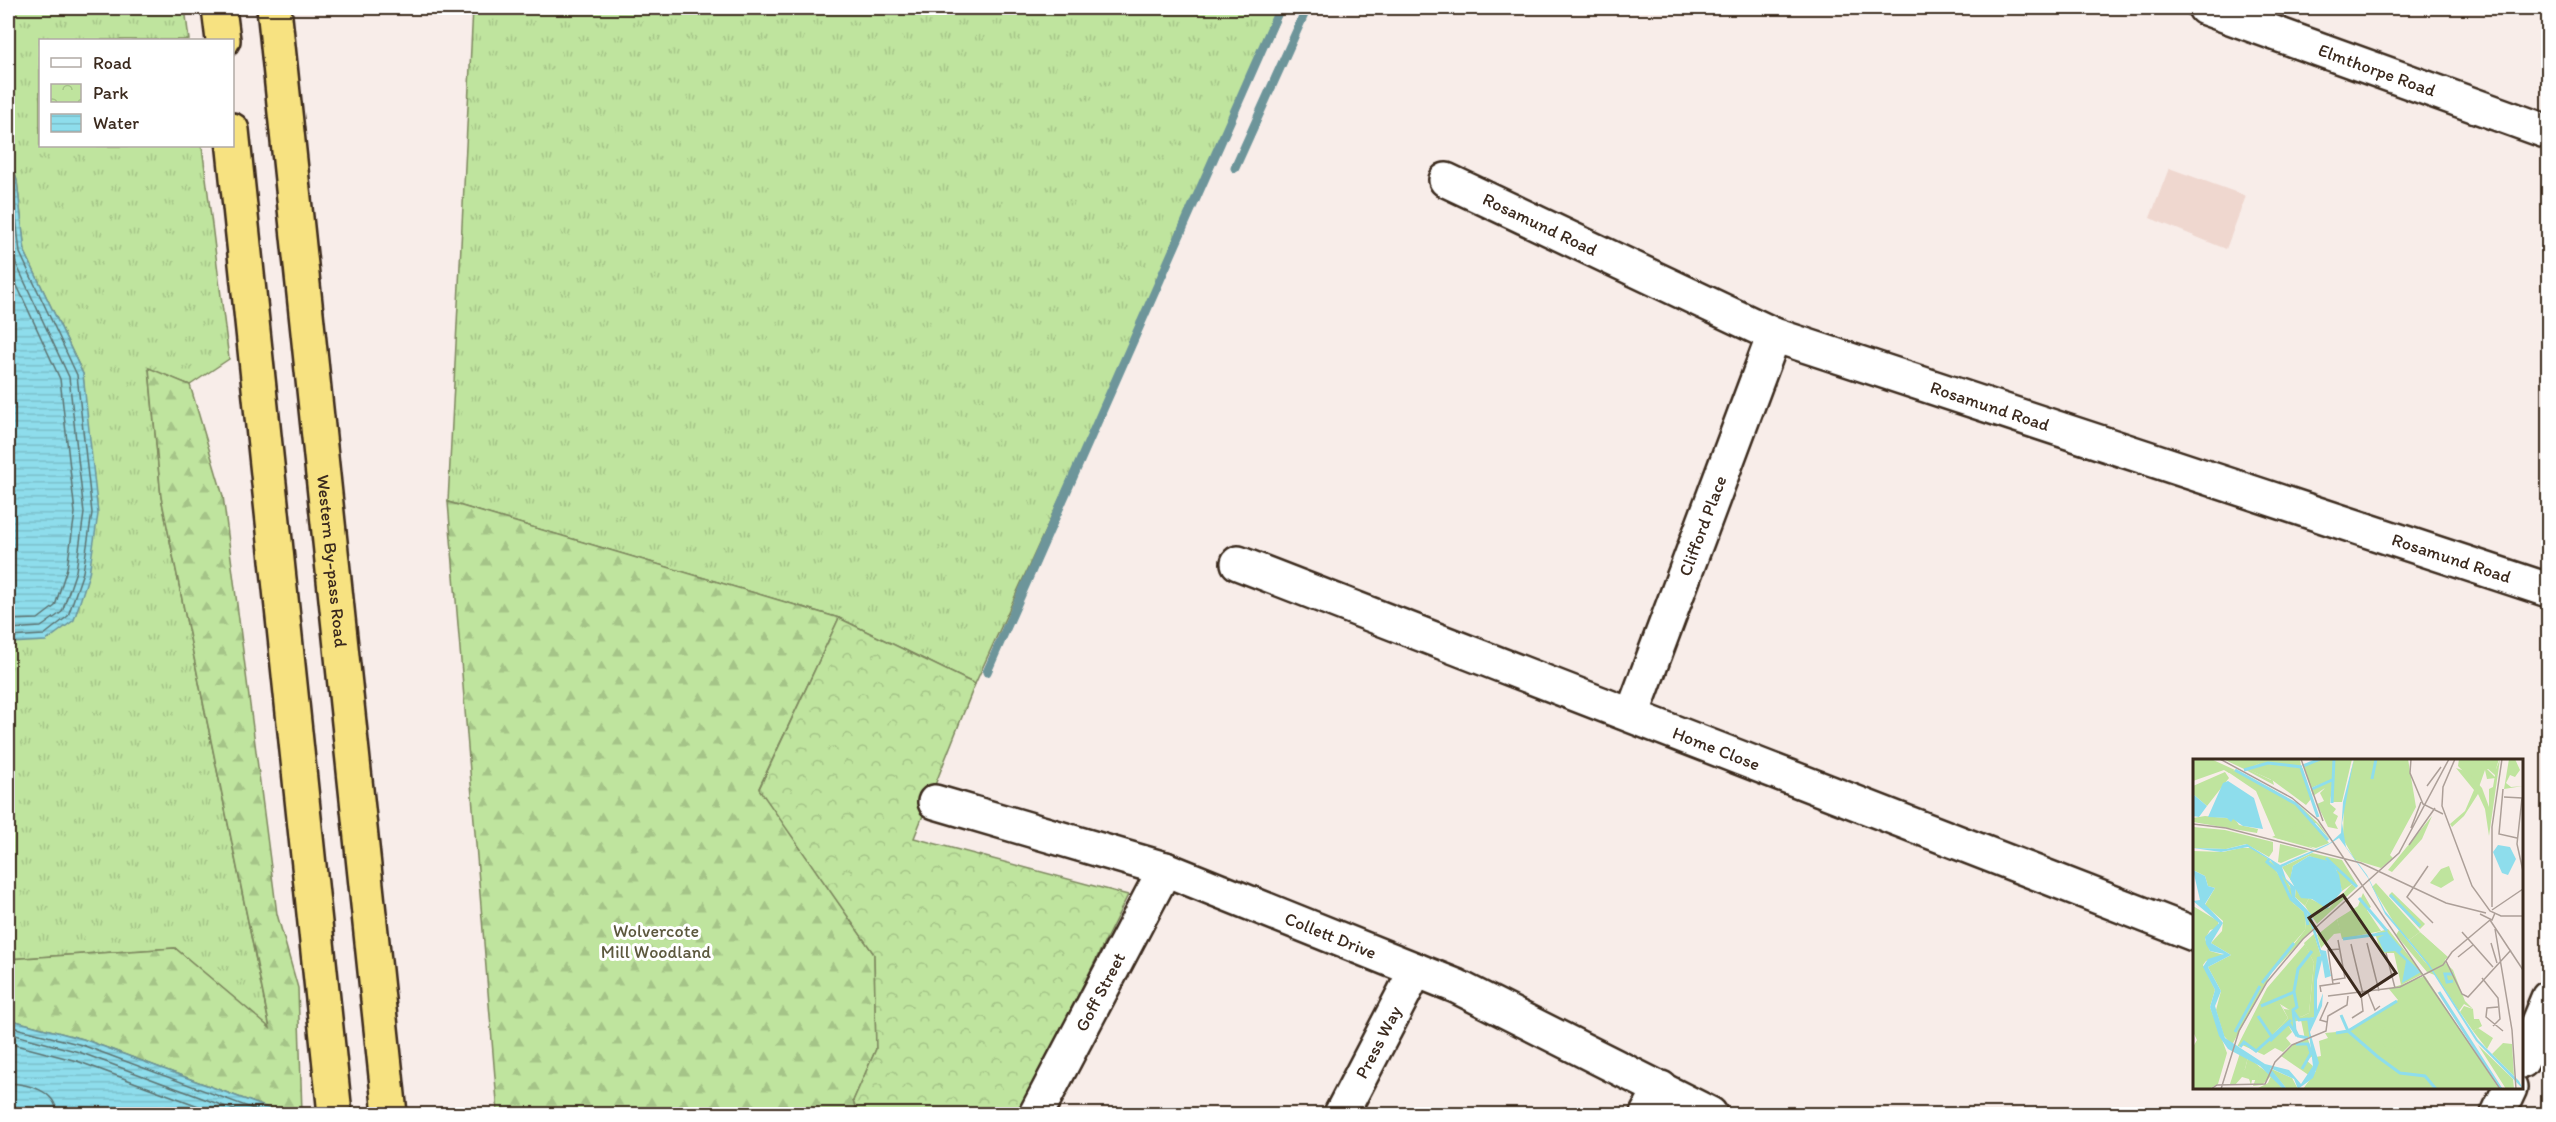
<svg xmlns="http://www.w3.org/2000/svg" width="2556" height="1122" font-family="Itim,sans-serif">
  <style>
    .built { fill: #efd7cf }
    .grass { fill: url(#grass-tufts); stroke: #7d875e; stroke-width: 1.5 }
    .forest { fill: url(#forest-firs); stroke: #7d875e; stroke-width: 1.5 }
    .park { fill: url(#park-crowns); stroke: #7d875e; stroke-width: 1.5 }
    .water { fill: url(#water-rules); stroke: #6d959a; stroke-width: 1.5 }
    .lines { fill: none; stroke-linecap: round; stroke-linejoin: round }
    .shore { stroke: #5c7270; stroke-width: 1.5 }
    .stream { stroke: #6d959a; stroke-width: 9 }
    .minor-casing { stroke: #3b2a1e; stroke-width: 38 }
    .highway-casing { stroke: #3b2a1e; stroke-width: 38 }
    .minor { stroke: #fff; stroke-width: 33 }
    .highway { stroke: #f7e281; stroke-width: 33 }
    .labels { text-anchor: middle; stroke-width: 6; stroke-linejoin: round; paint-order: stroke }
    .street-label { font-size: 18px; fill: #3b2a1e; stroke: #fff }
    .park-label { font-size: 18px; fill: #5c583e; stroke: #fff }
    .inset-river { fill: none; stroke: #8eddec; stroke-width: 3 }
    .inset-road { fill: none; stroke: #ac9f98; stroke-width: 1.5 }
    .view { fill: #3b2a1e; fill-opacity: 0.15; stroke: #3b2a1e; stroke-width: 3 }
    .inset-edge { fill: none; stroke: #3b2a1e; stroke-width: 3 }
  </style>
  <defs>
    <pattern id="grass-tufts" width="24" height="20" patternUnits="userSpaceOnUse" patternTransform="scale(1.5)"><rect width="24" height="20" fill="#bfe49e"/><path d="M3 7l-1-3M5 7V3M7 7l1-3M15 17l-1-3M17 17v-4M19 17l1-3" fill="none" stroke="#a5c488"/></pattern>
    <pattern id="forest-firs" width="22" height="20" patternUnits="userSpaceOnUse" patternTransform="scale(1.5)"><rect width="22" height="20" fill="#bfe49e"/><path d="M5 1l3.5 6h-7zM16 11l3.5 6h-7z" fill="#a5c488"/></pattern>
    <pattern id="park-crowns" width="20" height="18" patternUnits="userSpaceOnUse" patternTransform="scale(1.5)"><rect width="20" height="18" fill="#bfe49e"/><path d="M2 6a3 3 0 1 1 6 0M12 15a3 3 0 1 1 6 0" fill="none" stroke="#a5c488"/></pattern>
    <pattern id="water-rules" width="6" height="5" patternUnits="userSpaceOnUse" patternTransform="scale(1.5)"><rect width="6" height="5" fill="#8eddec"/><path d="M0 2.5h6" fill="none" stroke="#7bbeca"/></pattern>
  </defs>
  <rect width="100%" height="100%" fill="#f8ede9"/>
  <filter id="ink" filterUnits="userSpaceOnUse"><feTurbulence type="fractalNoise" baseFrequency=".0167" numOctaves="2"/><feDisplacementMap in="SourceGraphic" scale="12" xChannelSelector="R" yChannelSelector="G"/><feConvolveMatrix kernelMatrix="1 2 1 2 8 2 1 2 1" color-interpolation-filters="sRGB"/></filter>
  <g filter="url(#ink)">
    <path class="built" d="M 2169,168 L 2246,196 L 2226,249 L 2150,218 Z"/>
    <g class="grass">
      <path d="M 8,8 L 185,8 L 189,40 L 40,40 L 40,146 L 202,146 L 229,359 L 190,385 L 149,369 L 161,497 L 270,1029 L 175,948 L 8,959 L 8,641 L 10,643 L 88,437 L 83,374 L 25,252 L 17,181 L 8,147 Z"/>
      <path d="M 473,8 L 1284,8 L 975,684 L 839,618 L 448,502 Z"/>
    </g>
    <g class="forest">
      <path d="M 149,368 L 190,385 L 223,496 L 277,914 L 298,988 L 302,1114 L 284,1114 L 83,1039 L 8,1019 L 8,959 L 175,948 L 270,1028 L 161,497 Z"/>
      <path d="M 448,502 L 839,618 L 759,788 L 874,954 L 876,1049 L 853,1101 L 858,1114 L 498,1114 Z"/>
    </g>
    <path class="park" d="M 839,618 L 975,684 L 914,838 L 1128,895 L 1019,1114 L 858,1114 L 853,1101 L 876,1049 L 874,954 L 759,789 Z"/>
    <g class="water">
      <path d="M 8,147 L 17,181 L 25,252 L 83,374 L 98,514 L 89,574 L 74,620 L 46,641 L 10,643 L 8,641 Z"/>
      <path d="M 8,1019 L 83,1039 L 284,1114 L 46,1114 L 8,1105 Z"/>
    </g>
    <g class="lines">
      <g class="shore">
        <path d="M 8,168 L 12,182 L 20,253 L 77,375 L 92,513 L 83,572 L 68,616 L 44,635 L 8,637"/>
        <path d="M 8,213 L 13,257 L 69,377 L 84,513 L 76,571 L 62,612 L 41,627 L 8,629"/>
        <path d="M 8,266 L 60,379 L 75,513 L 67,568 L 55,606 L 38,619 L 8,620"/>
        <path d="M 8,1026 L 82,1045 L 267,1114"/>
        <path d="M 8,1033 L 79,1052 L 245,1114"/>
        <path d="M 8,1043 L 77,1061 L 220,1114"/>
        <path d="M 8,1083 C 28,1084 56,1090 57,1114"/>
      </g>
      <g class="stream">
        <path d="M 1235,168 L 1307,8"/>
        <path d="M 987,672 L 1280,8"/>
      </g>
      <g class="minor-casing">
        <g id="minor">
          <path id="s1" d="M 2205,8 L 2548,132"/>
          <path id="s2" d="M 1446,180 L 1774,335 L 2548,590"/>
          <path id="s3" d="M 1238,563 L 2194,934"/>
          <path id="s4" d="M 1632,715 L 1774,335"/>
          <path id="s5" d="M 935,802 L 1165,869 L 1456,986 L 1710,1114"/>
          <path d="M 2522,1061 L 2548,998"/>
          <path id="s6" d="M 1036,1114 L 1165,869"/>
          <path id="s7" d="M 1341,1114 L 1416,970"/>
          <path d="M 1647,1114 L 1661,1088"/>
          <path d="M 2498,1114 L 2510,1088"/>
        </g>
      </g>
      <g class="highway-casing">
        <g id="highway">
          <path d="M 219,8 L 223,40"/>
          <path id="s8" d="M 274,8 L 390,1114"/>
          <path d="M 232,130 L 335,1114"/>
        </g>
      </g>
      <use href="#minor" class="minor"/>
      <use href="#highway" class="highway"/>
    </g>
  </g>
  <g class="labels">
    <g class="street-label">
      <text dy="6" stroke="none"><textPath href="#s1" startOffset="183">Elmthorpe Road</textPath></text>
      <text dy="6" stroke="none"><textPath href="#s2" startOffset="104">Rosamund Road</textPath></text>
      <text dy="6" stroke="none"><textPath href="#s2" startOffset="590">Rosamund Road</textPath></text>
      <text dy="6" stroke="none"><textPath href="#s4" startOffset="202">Clifford Place</textPath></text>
      <text dy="6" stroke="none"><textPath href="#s2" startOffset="1076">Rosamund Road</textPath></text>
      <text dy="6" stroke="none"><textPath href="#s8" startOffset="556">Western By-pass Road</textPath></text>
      <text dy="6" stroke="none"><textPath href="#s3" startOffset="513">Home Close</textPath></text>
      <text dy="6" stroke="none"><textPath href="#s5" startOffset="418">Collett Drive</textPath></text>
      <text dy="6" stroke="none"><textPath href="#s6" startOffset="138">Goff Street</textPath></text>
      <text dy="6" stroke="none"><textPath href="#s7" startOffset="81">Press Way</textPath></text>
    </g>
    <g class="park-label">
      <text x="656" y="937">Wolvercote<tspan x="656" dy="21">Mill Woodland</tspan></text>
    </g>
  </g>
  <g transform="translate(2193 759)">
    <rect width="330" height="330" fill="#f8ede9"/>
    <path d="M 30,0 L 67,0 L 68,4 L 51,10 ZM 127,0 L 159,0 L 149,43 L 139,43 L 140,20 L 118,29 L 111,7 ZM 161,0 L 215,0 L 223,48 L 197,96 L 200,99 L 188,109 L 162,101 L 150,80 L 151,43 ZM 266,0 L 306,0 L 303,10 L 294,10 L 303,19 L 294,20 L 292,11 L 286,28 L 265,7 ZM 75,5 L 109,9 L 118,40 L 113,46 L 79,21 L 54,10 ZM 43,11 L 109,50 L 136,84 L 123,89 L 83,79 L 63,32 L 35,13 ZM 239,57 L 229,80 L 199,113 L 195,111 ZM 0,68 L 32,71 L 80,83 L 80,92 L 76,98 L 53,85 L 33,90 L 0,89 ZM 87,85 L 116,92 L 88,104 L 85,103 ZM 48,89 L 58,89 L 74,99 L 95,130 L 100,144 L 113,155 L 112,171 L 85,202 L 39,286 L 31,277 L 23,251 L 28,232 L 15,208 L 38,196 L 18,184 L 29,172 L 30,162 L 12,146 L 22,129 L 15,127 L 12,117 L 0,111 L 0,92 L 30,93 ZM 159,125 L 163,129 L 124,165 L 112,147 L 116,139 L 136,149 ZM 170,134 L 178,148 L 174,151 L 188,172 L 149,180 L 144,160 L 165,147 ZM 0,147 L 25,162 L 25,169 L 17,171 L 12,180 L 17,192 L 31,196 L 13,202 L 10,206 L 22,231 L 17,248 L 34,294 L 25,325 L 16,330 L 0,330 L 0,288 L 4,281 L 0,273 ZM 112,185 L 121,204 L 116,254 L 108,258 L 87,245 L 95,259 L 76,280 L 78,283 L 95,266 L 99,273 L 93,279 L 98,285 L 90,293 L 82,289 L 71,296 L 49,286 L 44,288 L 74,229 ZM 253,204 L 260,211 L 272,242 L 280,250 L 271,245 L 266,252 L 240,212 ZM 232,217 L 306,330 L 110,330 L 123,312 L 123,298 L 128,297 L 126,282 L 135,279 L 132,274 L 155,272 L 205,241 L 196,230 ZM 115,280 L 120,297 L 113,301 L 120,307 L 117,317 L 88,297 L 101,285 ZM 285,286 L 320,320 L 321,330 L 313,330 ZM 47,294 L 55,298 L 52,310 L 42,326 L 37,325 ZM 67,308 L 78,316 L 90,330 L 63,330 L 75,324 L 78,317 L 69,326 L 60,327 Z" fill="#bfe49e"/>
    <path d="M 0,0 L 18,0 L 42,11 L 36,14 L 31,11 L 0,22 ZM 52,0 L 55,7 L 66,5 L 67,0 L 107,0 L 108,7 L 75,4 L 81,26 L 51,10 ZM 63,6 L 72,6 L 78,21 L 55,10 ZM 307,0 L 296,77 L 292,50 L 285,35 L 271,57 L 259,68 L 257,65 L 272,52 L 281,31 L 263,9 L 275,13 L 289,29 L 296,48 L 296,30 L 300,28 L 302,16 L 294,9 L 303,10 ZM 316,0 L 322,0 L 327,11 L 322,18 L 317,16 L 313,24 L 318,28 L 330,27 L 311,30 ZM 32,13 L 36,19 L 14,47 L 0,35 L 0,27 ZM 72,26 L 107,47 L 127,66 L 138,82 L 123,64 L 108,70 L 114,86 L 122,90 L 79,78 L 104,67 L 85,35 ZM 106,70 L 113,86 L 85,78 L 85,77 ZM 12,57 L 42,60 L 46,66 L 65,70 L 64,74 L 0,63 L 0,59 ZM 119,94 L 149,101 L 165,127 L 159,125 L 149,132 L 142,106 L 116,97 L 100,107 L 98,117 L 106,135 L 116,139 L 112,147 L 102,138 L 103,129 L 89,108 ZM 74,99 L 87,111 L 99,131 L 99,139 L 114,154 L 120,170 L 78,214 L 112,171 L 113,155 L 100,144 L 95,130 ZM 144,160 L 148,174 L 141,175 L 128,189 L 124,176 ZM 206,171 L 236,208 L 216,181 L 227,173 L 250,194 L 253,206 L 248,217 L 267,252 L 244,217 L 234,213 L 203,176 ZM 121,175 L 128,197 L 124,200 L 121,258 L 115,260 L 117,278 L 112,280 L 108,261 L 100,263 L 106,277 L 95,267 L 78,284 L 76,280 L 95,259 L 88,245 L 91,250 L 101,251 L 108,258 L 116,254 L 121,204 L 111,184 ZM 271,247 L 280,250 L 281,260 L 286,260 L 289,267 L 280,272 L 267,253 ZM 310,284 L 319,285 L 321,317 L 299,295 ZM 55,298 L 67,308 L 65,321 L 59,321 L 58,326 L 56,320 L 49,318 L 42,326 L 42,319 L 52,310 ZM 76,309 L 99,319 L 105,330 L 94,330 Z" fill="#bfe49e" fill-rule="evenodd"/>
    <path d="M 140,19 L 137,45 L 143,50 L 140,54 L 145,57 L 142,64 L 145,70 L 135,68 L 124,45 L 131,42 L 127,34 L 132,29 L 120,37 L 118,30 ZM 183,124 L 227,173 L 216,181 L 205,170 L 179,128 Z" fill="#bfe49e"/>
    <path d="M 256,107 L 261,121 L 248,129 L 237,124 L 248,110 ZM 199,133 L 232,165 L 227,170 L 196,136 ZM 195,170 L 230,215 L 208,226 L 201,194 L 188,194 L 182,174 ZM 230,176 L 255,198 L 239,212 L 220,186 Z" fill="#bfe49e"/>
    <path d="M187 278a11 11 0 1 1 22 0a11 11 0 1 1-22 0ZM 285,269 L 300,279 L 294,290 L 280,272 Z" fill="#bfe49e"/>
    <path d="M 161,0 L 149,64 L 153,88 L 174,116 L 192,152 L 236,205 L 285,281 L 326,322 L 330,330 L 283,282 L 235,206 L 192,155 L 175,119 L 146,79 L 135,86 L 89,108 L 93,120 L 103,129 L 102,138 L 118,155 L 128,191 L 133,192 L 138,217 L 132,219 L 129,201 L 124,221 L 124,251 L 130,234 L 129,247 L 117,273 L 126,304 L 120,319 L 105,330 L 101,320 L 77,309 L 94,330 L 90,330 L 67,307 L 35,290 L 26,277 L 17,248 L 22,231 L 10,208 L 15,200 L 31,195 L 17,192 L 13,185 L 12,178 L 26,164 L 0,142 L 7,141 L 0,111 L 12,117 L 15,127 L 22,129 L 12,145 L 30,164 L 18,184 L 38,196 L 15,208 L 28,232 L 22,247 L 32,279 L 72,305 L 96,311 L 108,325 L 120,307 L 114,259 L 121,258 L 121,222 L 124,198 L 128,197 L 114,154 L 99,139 L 97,127 L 77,101 L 55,88 L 28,93 L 0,89 L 33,90 L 54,85 L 87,106 L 137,84 L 148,74 L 150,43 ZM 35,22 L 61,39 L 70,70 L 50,67 L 40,60 L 38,63 L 34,59 L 15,58 L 30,24 ZM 0,35 L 14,47 L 6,58 L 0,57 ZM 305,86 L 317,88 L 323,100 L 315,116 L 309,114 L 300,93 ZM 116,97 L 139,103 L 146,116 L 149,132 L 134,150 L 119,140 L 108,139 L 97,120 L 100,107 ZM 195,174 L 209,190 L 207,193 L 228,213 L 209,224 L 213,202 L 202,192 L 191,193 L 185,179 Z" fill="#8eddec"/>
    <path class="inset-river" d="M 110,7 L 127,0M 108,9 L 125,58M 42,11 L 103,45 L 135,81M 51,11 L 75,4 L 109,8M 179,20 L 183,0M 119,30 L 139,21M 139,44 L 141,0M 133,99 L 164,128M 76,100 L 74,103 L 85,112 L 98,140 L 112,152 L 115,166M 197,136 L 227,167M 166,139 L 194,172M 150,180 L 195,174M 260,215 L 252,215 L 254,223 L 260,222M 69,224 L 101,184M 101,232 L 105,210 L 119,192M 246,233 L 308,330M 68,247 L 101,233 L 104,248 L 100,251 L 102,271 L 105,277 L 115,279M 101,253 L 106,261 L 115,260M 148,256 L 155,272 L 185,298 L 207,314 L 232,317 L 243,330M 65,257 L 79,278M 42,273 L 67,227M 143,274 L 155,272 L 204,242M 77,282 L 96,264 L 104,277M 103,285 L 115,285 L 118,294 L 109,310M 47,288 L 51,283 L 63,292 L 98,261"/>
    <path class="inset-road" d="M 27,0 L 99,39 L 125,61 L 307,330M 108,0 L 130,62M 218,0 L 217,14 L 230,45 L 250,55M 262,0 L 250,28 L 249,47 L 279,127 L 297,152 L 308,157 L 330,157M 234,27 L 248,8M 310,30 L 306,75 L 324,79M 311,38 L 329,39 L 324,85 L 330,112M 0,65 L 33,69 L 168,104 L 253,144 L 293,154M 218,69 L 228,43M 216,86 L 242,49M 235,107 L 214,138 L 240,164M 299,148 L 299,68 L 309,0M 299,151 L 330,130M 287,155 L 299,161 L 302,154M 297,161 L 330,211M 302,170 L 319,271 L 323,330M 269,173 L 300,208M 174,184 L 186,232M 298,184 L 304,204M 158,185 L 170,235M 193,194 L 202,229M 265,198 L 280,186M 253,202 L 269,235 L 275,238 L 318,191M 289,219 L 305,239 L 307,260 L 300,267M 140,221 L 152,219 L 145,181M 140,225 L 135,191 L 147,190M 128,233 L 127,227 L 147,224M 175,234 L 182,251 L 187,247M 135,237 L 207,228 L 250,206 L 259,193 L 297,161M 305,248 L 294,249 L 293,258 L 310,272M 159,259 L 170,252 L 168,235M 134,263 L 127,261 L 135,243M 18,330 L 24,326 L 72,325 L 82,303 L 99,286 L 133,272 L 135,257 L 154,246 L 155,237M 28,330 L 46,272 L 74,223 L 110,180 L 206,94 L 256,0"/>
    <path class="view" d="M 150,136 L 203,214 L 168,237 L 116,159 Z"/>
    <rect width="330" height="330" class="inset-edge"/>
  </g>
  <rect width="2556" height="1122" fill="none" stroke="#fff" stroke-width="30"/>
  <rect x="15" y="15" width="2526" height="1092" fill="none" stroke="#3b2a1e" stroke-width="2" filter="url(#ink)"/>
  <rect x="39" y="39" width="195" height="108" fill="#ffffff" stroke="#b1aaa5" stroke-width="1.5"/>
  <rect x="51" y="58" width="30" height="9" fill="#ffffff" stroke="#b1aaa5" stroke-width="1.5"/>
  <text x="93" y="69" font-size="18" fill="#3b2a1e">Road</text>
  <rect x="51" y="84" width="30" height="18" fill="url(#park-crowns)" stroke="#b1aaa5" stroke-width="1.5"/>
  <text x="93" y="99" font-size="18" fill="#3b2a1e">Park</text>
  <rect x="51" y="114" width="30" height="18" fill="url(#water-rules)" stroke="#b1aaa5" stroke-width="1.5"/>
  <text x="93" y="129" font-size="18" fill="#3b2a1e">Water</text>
</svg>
